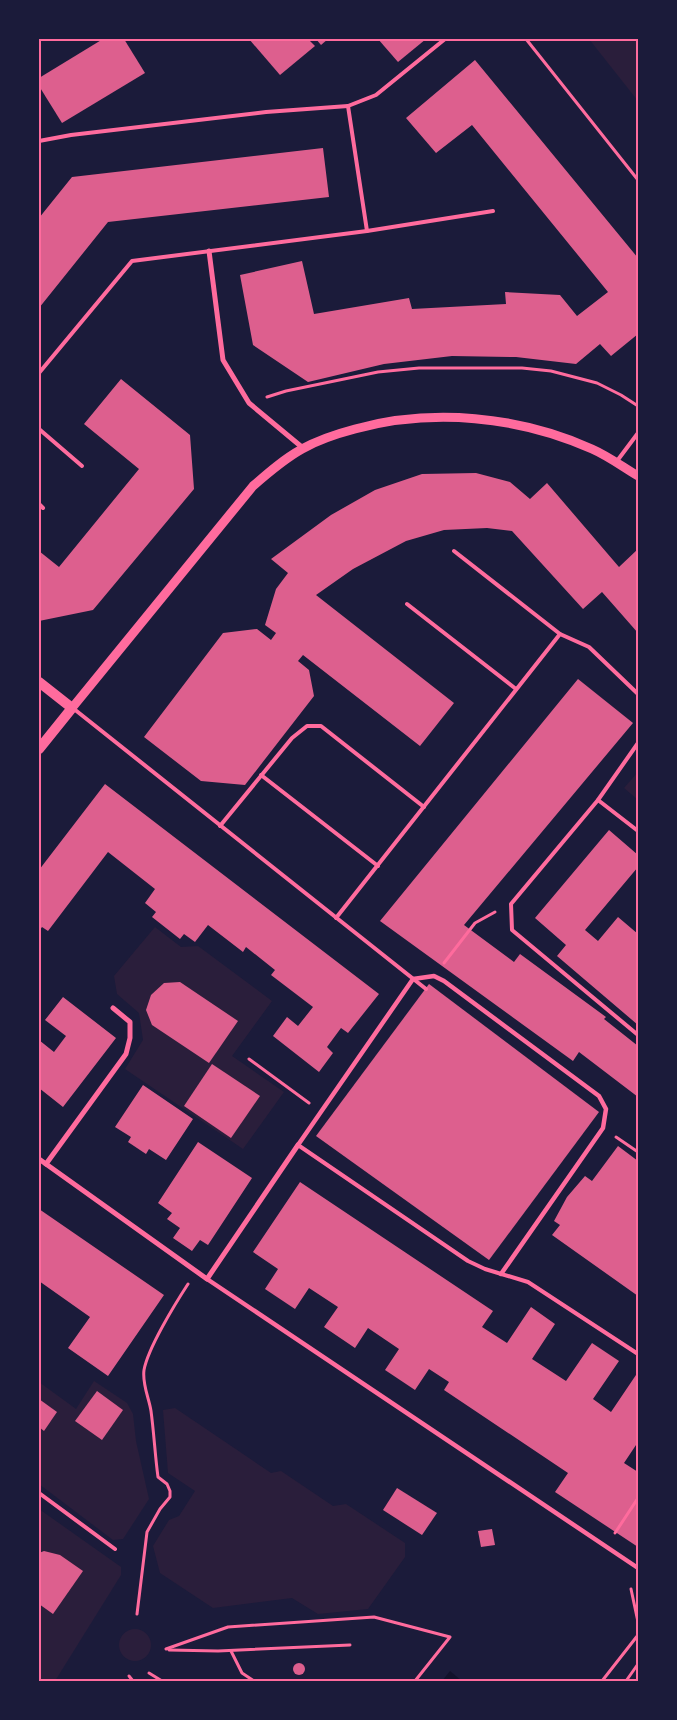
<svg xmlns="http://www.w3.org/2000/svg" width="677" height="1720" font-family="'Golos Text',sans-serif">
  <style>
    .green { fill: #2a1e3b }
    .water { fill: #12122b }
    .building { fill: #dd5f8e }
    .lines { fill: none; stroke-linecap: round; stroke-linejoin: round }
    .path { stroke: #ff6b9d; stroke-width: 3 }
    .service { stroke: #ff6b9d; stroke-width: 4 }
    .pedestrian { stroke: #ff6b9d; stroke-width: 4.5 }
    .minor { stroke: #ff6b9d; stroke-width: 5 }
    .tertiary { stroke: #ff6b9d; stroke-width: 9 }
    .secondary { stroke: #ff6b9d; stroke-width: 10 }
    .neatline { fill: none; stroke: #ff6b9d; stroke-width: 2 }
  </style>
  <rect width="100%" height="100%" fill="#1b1b3a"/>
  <g class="green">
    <path d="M 589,39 L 638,39 L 638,101 Z"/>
    <path d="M 638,772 L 638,800 L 624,788 Z"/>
    <path d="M 155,927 L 181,947 L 198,946 L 272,1001 L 232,1056 L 284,1092 L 243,1149 L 125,1069 L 143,1040 L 139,1013 L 117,994 L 114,976 Z"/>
    <path d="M 94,1381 L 127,1403 L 133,1414 L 136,1441 L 149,1499 L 123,1539 L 113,1540 L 39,1484 L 39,1382 L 76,1409 Z"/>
    <path d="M 175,1408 L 271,1473 L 281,1471 L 333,1506 L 346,1504 L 405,1543 L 405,1557 L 368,1609 L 318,1614 L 292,1598 L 213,1608 L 160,1573 L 153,1546 L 169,1520 L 179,1516 L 195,1491 L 168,1473 L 163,1410 Z"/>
    <path d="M 39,1509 L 121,1567 L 121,1575 L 55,1681 L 39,1681 Z"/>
    <circle cx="135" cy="1645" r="16"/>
  </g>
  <path class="water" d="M 450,1671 L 462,1681 L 442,1681 Z"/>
  <g class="building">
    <path d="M 103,39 L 124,39 L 145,73 L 62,123 L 39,86 L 39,78 Z"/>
    <path d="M 249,39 L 308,39 L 315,46 L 280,75 Z"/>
    <path d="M 316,39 L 328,39 L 321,45 Z"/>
    <path d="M 378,39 L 426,39 L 398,62 Z"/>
    <path d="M 475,60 L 638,258 L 638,334 L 611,356 L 600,344 L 576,364 L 516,357 L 452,356 L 384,364 L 308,382 L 253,345 L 240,275 L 302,261 L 314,314 L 409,298 L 412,309 L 506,304 L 505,292 L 560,295 L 577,316 L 608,292 L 472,125 L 436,153 L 406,118 Z"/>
    <path d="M 323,148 L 329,197 L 108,222 L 39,308 L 39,218 L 72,177 Z"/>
    <path d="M 121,379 L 190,435 L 194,489 L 93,610 L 39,621 L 39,551 L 59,567 L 139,469 L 84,424 Z"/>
    <path d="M 476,473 L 510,482 L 530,499 L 547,483 L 619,567 L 638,549 L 638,633 L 602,592 L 583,609 L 512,531 L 487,528 L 444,530 L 406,541 L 353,569 L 316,595 L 454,703 L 420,746 L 303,655 L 298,661 L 309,670 L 314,696 L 245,785 L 201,781 L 144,737 L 223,633 L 257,629 L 271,640 L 276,633 L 265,625 L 276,589 L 288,573 L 271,559 L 331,515 L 375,490 L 422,474 Z"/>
    <path d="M 578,679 L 633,723 L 464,925 L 514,962 L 520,954 L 606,1017 L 604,1019 L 638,1046 L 638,1097 L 579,1052 L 573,1061 L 380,921 Z"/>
    <path d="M 105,784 L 379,994 L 348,1033 L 341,1028 L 327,1047 L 333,1053 L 319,1072 L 273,1036 L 287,1017 L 298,1026 L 313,1007 L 271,975 L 275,970 L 246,947 L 243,952 L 208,925 L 195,942 L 184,934 L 180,939 L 152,917 L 156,912 L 145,903 L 155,889 L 108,852 L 48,931 L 42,927 L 39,931 L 39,870 Z"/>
    <path d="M 609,830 L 638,855 L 638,867 L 585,930 L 598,941 L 618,917 L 638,934 L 638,1025 L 557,956 L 566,945 L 535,918 Z"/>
    <path d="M 180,982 L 238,1021 L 209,1063 L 152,1025 L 146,1010 L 151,995 L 164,983 Z"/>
    <path d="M 429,984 L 599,1112 L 489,1260 L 316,1136 Z"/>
    <path d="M 63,997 L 116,1038 L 63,1107 L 39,1088 L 39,1040 L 54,1052 L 66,1036 L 45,1020 Z"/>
    <path d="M 212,1064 L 260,1096 L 231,1138 L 184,1106 Z"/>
    <path d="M 143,1085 L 193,1119 L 166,1160 L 149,1149 L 146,1154 L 128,1142 L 131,1137 L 115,1127 Z"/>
    <path d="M 198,1142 L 252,1178 L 208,1245 L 200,1240 L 192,1251 L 173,1238 L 180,1228 L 167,1219 L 172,1213 L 158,1203 Z"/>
    <path d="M 618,1146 L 638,1161 L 638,1296 L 552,1235 L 560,1225 L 554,1221 L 567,1197 L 585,1176 L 592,1181 Z"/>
    <path d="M 300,1182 L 493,1311 L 482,1327 L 507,1343 L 531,1307 L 555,1324 L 532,1359 L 566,1381 L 592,1343 L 619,1361 L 593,1399 L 611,1412 L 638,1372 L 638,1442 L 624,1463 L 638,1472 L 638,1547 L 555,1492 L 568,1473 L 444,1390 L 449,1382 L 429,1369 L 415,1390 L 385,1370 L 399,1349 L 368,1328 L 355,1348 L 324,1327 L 338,1307 L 309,1288 L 295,1309 L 265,1289 L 278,1269 L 253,1252 Z"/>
    <path d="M 39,1209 L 164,1295 L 108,1376 L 68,1348 L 90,1317 L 39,1281 Z"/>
    <path d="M 97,1391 L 123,1410 L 102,1440 L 75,1421 Z"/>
    <path d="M 39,1399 L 57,1412 L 44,1431 L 39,1427 Z"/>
    <path d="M 397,1488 L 437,1513 L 422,1535 L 383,1510 Z"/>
    <path d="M 492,1529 L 495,1545 L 481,1547 L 478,1531 Z"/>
    <path d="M 44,1551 L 60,1555 L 83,1571 L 53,1614 L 39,1604 L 39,1553 Z"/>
    <circle cx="299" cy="1669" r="6"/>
  </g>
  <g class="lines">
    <g class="path">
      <path d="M 526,39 L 638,180"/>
      <path d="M 267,397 L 286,391 L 378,372 L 419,368 L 522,368 L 551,371 L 597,383 L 621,395 L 638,406"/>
      <path d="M 444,963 L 475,923 L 495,912"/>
      <path d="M 249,1059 L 309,1103"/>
      <path d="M 616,1137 L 638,1152"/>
      <path d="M 615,1533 L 638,1498"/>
      <path d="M 631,1589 L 638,1622"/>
      <path d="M 137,1614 L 147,1532 L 160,1509 L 170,1497 L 170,1491 L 167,1484 L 158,1477 C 155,1455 154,1433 151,1411 C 149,1398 142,1384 144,1370 C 148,1348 175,1304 188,1284"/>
      <path d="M 166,1649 L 228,1627 L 374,1617 L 450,1637 L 415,1681"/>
      <path d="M 169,1650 L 218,1651 L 350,1645"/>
      <path d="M 231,1651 L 242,1673 L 254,1681"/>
      <path d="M 149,1673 L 162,1681"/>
      <path d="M 129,1676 L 133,1681"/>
      <path d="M 602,1681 L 638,1635"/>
      <path d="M 626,1681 L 638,1664"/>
    </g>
    <g class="service">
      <path d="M 348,106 L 367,231"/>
      <path d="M 39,141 L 71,135 L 266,112 L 348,106 L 376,95 L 445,39"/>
      <path d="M 39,373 L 132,261 L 367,231 L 493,211"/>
      <path d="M 39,429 L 82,466"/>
      <path d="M 617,461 L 638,433"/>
      <path d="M 39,504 L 43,508"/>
      <path d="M 454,551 L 560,634"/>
      <path d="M 407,604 L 516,689"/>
      <path d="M 74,709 L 426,989"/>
      <path d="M 638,743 L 598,800 L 511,904 L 512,930 L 638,1035"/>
      <path d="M 261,775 L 378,866"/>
      <path d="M 598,800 L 638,831"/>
      <path d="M 220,826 L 292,738 L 307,726 L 321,726 L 424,807"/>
      <path d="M 336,918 L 560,634 L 589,647 L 638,694"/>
      <path d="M 298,1145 L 468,1261 L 485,1269 L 528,1282 L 638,1354"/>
      <path d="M 39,1493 L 115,1549"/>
    </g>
    <g class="pedestrian">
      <path d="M 298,1145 L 413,979 L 434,976 L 444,981 L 599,1096 L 606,1109 L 603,1128 L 501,1274"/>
      <path d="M 207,1279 L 638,1568"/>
    </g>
    <g class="minor">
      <path d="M 209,251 L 223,360 L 249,403 L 303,448"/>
      <path d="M 39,1159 L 207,1279 L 298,1145"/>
      <path d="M 46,1164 L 126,1054 L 130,1038 L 130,1022 L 113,1008"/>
    </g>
    <path class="tertiary" d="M 72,708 L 253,486 C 269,472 284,459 302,449 C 318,440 336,434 355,429 C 432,408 519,416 592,449 C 608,456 623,467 638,476"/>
    <path class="secondary" d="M 39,682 L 72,708 L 39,749"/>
  </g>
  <rect width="677" height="1720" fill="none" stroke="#1b1b3a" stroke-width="80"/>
  <rect x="40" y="40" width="597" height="1640" class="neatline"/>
</svg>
